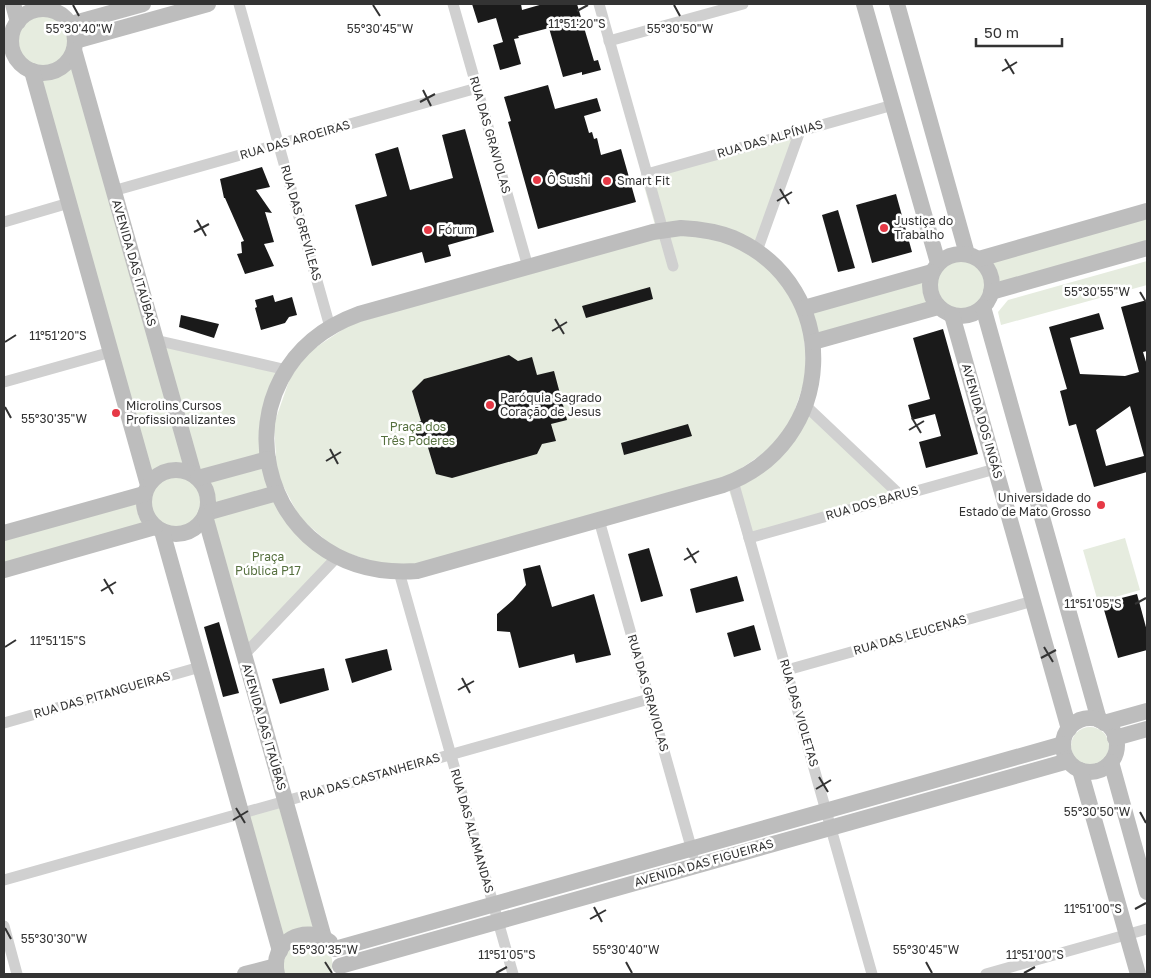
<svg xmlns="http://www.w3.org/2000/svg" width="1151" height="978" font-family="'Golos Text',sans-serif">
  <style>
    .green { fill: #e6ecdf }
    .building { fill: #1a1a1a; fill-rule: evenodd }
    .lines { fill: none; stroke-linecap: round; stroke-linejoin: round }
    .street { stroke: #d0d0d0; stroke-width: 11 }
    .secondary { stroke: #bdbdbd; stroke-width: 16 }
    .ticks { fill: none; stroke: #333; stroke-width: 2 }
    .poi-dot { fill: #e63946; stroke: #fff; stroke-width: 2 }
    .labels { text-anchor: middle; stroke-width: 5; stroke-linejoin: round; paint-order: stroke }
    .street-label { font-size: 12px; fill: #333; stroke: #fff }
    .poi-label { font-size: 12px; fill: #333; stroke: #fff; text-anchor: start }
    .park-label { font-size: 12px; fill: #56703f; stroke: #fff }
    .ticks-label { font-size: 12px; text-anchor: middle; fill: #333; stroke: #fff; stroke-width: 5; stroke-linejoin: round; paint-order: stroke }
  </style>
  <rect width="100%" height="100%" fill="#fff"/>
  <g class="green">
    <circle cx="43" cy="41" r="25"/>
    <path d="M 72,67 L 184,464 C 172,462 161,465 151,471 L 41,79 C 53,80 63,76 72,67 Z"/>
    <path d="M 793,137 L 755,243 L 734,232 L 655,225 L 642,179 Z"/>
    <path d="M 1147,218 L 1147,241 L 999,283 L 997,271 L 991,262 Z"/>
    <path d="M 697,235 L 729,243 L 758,259 L 781,282 L 798,311 L 803,326 L 807,374 L 791,421 L 771,448 L 730,476 L 416,564 L 383,565 L 336,549 L 300,518 L 277,474 L 274,424 L 290,378 L 309,352 L 351,324 L 665,236 Z"/>
    <circle cx="961" cy="285" r="25"/>
    <path d="M 1147,261 L 1147,285 L 1001,325 L 998,312 L 1008,300 Z"/>
    <path d="M 923,281 L 923,293 L 928,303 L 818,334 L 812,312 Z"/>
    <path d="M 164,346 L 278,372 C 243,445 261,515 329,560 L 248,645 L 212,518 C 216,495 215,488 199,471 Z"/>
    <path d="M 809,414 L 892,494 L 743,535 L 729,490 C 766,478 793,448 809,414 Z"/>
    <circle cx="176" cy="502" r="26"/>
    <path d="M 137,502 L 138,515 L 143,524 L 4,563 L 4,540 Z"/>
    <path d="M 1125,538 L 1140,590 L 1098,602 L 1083,550 Z"/>
    <circle cx="1090" cy="746" r="19"/>
    <path d="M 280,807 L 315,930 L 283,936 L 248,816 Z"/>
    <path d="M 304,941 C 323,945 337,950 331,974 L 284,974 C 282,955 287,949 304,941 Z"/>
  </g>
  <g class="building">
    <path d="M 472,4 L 521,4 L 522,10 L 543,4 L 577,4 L 594,61 L 598,60 L 601,70 L 582,75 L 582,72 L 563,77 L 549,28 L 518,36 L 519,38 L 514,39 L 521,64 L 500,70 L 493,45 L 503,42 L 496,18 L 478,23 Z"/>
    <path d="M 548,85 L 555,109 L 597,98 L 601,111 L 584,116 L 589,133 L 592,132 L 594,139 L 597,138 L 601,155 L 621,149 L 636,202 L 538,229 L 508,122 L 511,121 L 504,97 Z"/>
    <path d="M 465,129 L 494,232 L 448,245 L 451,256 L 425,263 L 422,252 L 372,266 L 355,205 L 387,196 L 375,154 L 398,147 L 410,190 L 453,178 L 442,135 Z"/>
    <path d="M 262,167 L 270,187 L 256,190 L 272,213 L 265,212 L 274,242 L 264,244 L 274,266 L 245,274 L 237,254 L 242,253 L 241,242 L 244,241 L 225,198 L 224,198 L 220,179 Z"/>
    <path d="M 896,194 L 912,252 L 872,263 L 856,205 Z"/>
    <path d="M 838,210 L 855,268 L 838,272 L 822,215 Z"/>
    <path d="M 650,287 L 653,299 L 586,318 L 582,306 Z"/>
    <path d="M 273,295 L 275,302 L 292,297 L 297,315 L 289,317 L 285,323 L 261,330 L 255,308 L 257,307 L 255,300 Z"/>
    <path d="M 1147,300 L 1147,351 L 1143,352 L 1147,365 L 1147,472 L 1094,487 L 1076,424 L 1069,426 L 1060,391 L 1067,389 L 1049,327 L 1099,313 L 1104,329 L 1070,338 L 1080,374 L 1125,376 L 1139,372 L 1121,307 ZM 1130,406 L 1144,456 L 1106,466 L 1096,430 Z"/>
    <path d="M 181,315 L 219,324 L 214,338 L 179,327 Z"/>
    <path d="M 943,329 L 978,454 L 926,468 L 919,442 L 941,436 L 935,414 L 912,420 L 908,405 L 930,399 L 913,338 Z"/>
    <path d="M 509,355 L 518,361 L 532,357 L 537,375 L 554,371 L 567,420 L 551,424 L 556,441 L 542,444 L 537,454 L 452,478 L 436,474 L 426,441 L 418,444 L 412,424 L 421,421 L 412,391 L 424,379 Z"/>
    <path d="M 688,424 L 692,436 L 624,455 L 621,443 Z"/>
    <path d="M 649,548 L 663,596 L 641,602 L 628,554 Z"/>
    <path d="M 540,565 L 552,607 L 594,594 L 611,655 L 576,663 L 574,654 L 519,668 L 510,632 L 497,631 L 497,614 L 513,600 L 526,585 L 523,569 Z"/>
    <path d="M 737,576 L 744,601 L 696,613 L 690,589 Z"/>
    <path d="M 1137,594 L 1147,631 L 1147,650 L 1118,658 L 1102,603 Z"/>
    <path d="M 219,622 L 239,693 L 223,697 L 204,627 Z"/>
    <path d="M 754,625 L 761,650 L 734,657 L 727,633 Z"/>
    <path d="M 387,649 L 392,670 L 352,683 L 345,659 Z"/>
    <path d="M 324,668 L 329,690 L 280,704 L 272,679 Z"/>
  </g>
  <g class="lines">
    <g class="street">
      <path d="M 239,4 L 330,327"/>
      <path d="M 453,4 L 528,267"/>
      <path d="M 599,4 L 673,266"/>
      <path d="M 609,41 L 743,4"/>
      <path d="M 647,174 L 893,105"/>
      <path d="M 113,191 L 477,88"/>
      <path d="M 4,222 L 69,203"/>
      <path d="M 757,251 L 800,131"/>
      <path d="M 155,340 L 287,370"/>
      <path d="M 4,382 L 111,352"/>
      <path d="M 806,406 L 900,495"/>
      <path d="M 733,481 L 872,974"/>
      <path d="M 599,520 L 693,854"/>
      <path d="M 749,538 L 995,469"/>
      <path d="M 399,572 L 513,974"/>
      <path d="M 244,655 L 337,557"/>
      <path d="M 787,670 L 1033,601"/>
      <path d="M 4,723 L 200,667"/>
      <path d="M 4,880 L 649,699"/>
      <path d="M 4,926 L 17,974"/>
      <path d="M 986,974 L 1147,929"/>
    </g>
    <g class="secondary">
      <path d="M 13,4 L 18,22"/>
      <path d="M 864,4 L 938,263"/>
      <path d="M 897,4 L 967,254"/>
      <circle cx="43" cy="41" r="32"/>
      <path d="M 71,24 L 143,4"/>
      <path d="M 75,41 L 208,4"/>
      <path d="M 74,50 L 194,475"/>
      <path d="M 32,71 L 148,485"/>
      <path d="M 681,228 C 699,229 716,231 733,238 C 845,287 838,444 723,485 L 417,571 C 252,583 208,369 359,314 L 653,232 Z"/>
      <circle cx="961" cy="285" r="31"/>
      <path d="M 979,259 L 1147,211"/>
      <path d="M 991,292 L 1147,248"/>
      <path d="M 983,307 L 1099,720"/>
      <path d="M 804,308 L 932,272"/>
      <path d="M 952,315 L 1069,729"/>
      <path d="M 813,342 L 938,307"/>
      <circle cx="176" cy="502" r="32"/>
      <path d="M 198,478 L 268,459"/>
      <path d="M 206,513 L 277,493"/>
      <path d="M 205,516 L 324,938"/>
      <path d="M 162,531 L 280,951"/>
      <path d="M 4,533 L 144,494"/>
      <path d="M 4,570 L 155,527"/>
      <circle cx="1090" cy="745" r="27"/>
      <path d="M 1104,723 L 1147,711"/>
      <path d="M 1115,738 L 1147,729"/>
      <path d="M 1111,762 L 1147,892"/>
      <path d="M 1080,770 L 1138,974"/>
      <path d="M 335,949 L 1063,744"/>
      <path d="M 340,966 L 1068,761"/>
      <path d="M 245,974 L 276,966"/>
      <path d="M 277,974 C 269,942 305,923 330,942"/>
    </g>
  </g>
  <path class="ticks" d="M 73,5 L 79,16M 373,5 L 380,16M 674,5 L 680,16M 577,11 L 588,5M 1005,59 L 1014,74M 1002,71 L 1017,62M 423,90 L 431,106M 420,102 L 435,94M 780,189 L 789,204M 777,201 L 792,192M 197,220 L 206,236M 194,232 L 209,224M 1140,292 L 1146,302M 555,319 L 564,334M 552,331 L 567,322M 5,342 L 16,335M 5,407 L 11,418M 912,418 L 921,433M 909,430 L 924,421M 330,449 L 338,464M 326,461 L 341,452M 687,548 L 696,563M 684,560 L 699,551M 104,579 L 113,594M 101,591 L 116,582M 1135,604 L 1146,598M 5,647 L 16,640M 1044,647 L 1053,662M 1041,658 L 1056,650M 462,678 L 470,693M 458,690 L 474,681M 819,777 L 828,792M 816,789 L 831,780M 236,808 L 245,823M 1140,812 L 1146,823M 233,820 L 248,811M 594,907 L 602,922M 1135,909 L 1146,903M 590,919 L 606,910M 5,928 L 11,939M 325,962 L 332,973M 626,962 L 632,973M 926,962 L 932,973M 496,973 L 507,967M 1024,973 L 1035,967"/>
  <g class="poi-dot">
    <circle cx="537" cy="180" r="5"/>
    <circle cx="607" cy="181" r="5"/>
    <circle cx="884" cy="228" r="5"/>
    <circle cx="428" cy="230" r="5"/>
    <circle cx="490" cy="405" r="5"/>
    <circle cx="116" cy="413" r="5"/>
    <circle cx="1101" cy="505" r="5"/>
  </g>
  <g class="labels">
    <g class="street-label">
      <text transform="translate(490 135) rotate(74)" y="4">RUA DAS GRAVIOLAS</text>
      <text transform="translate(770 139) rotate(-16)" y="4">RUA DAS ALPÍNIAS</text>
      <text transform="translate(295 140) rotate(-16)" y="4">RUA DAS AROEIRAS</text>
      <text transform="translate(301 223) rotate(74)" y="4">RUA DAS GREVÍLEAS</text>
      <text transform="translate(134 263) rotate(74)" y="4">AVENIDA DAS ITAÚBAS</text>
      <text transform="translate(982 421) rotate(74)" y="4">AVENIDA DOS INGÁS</text>
      <text transform="translate(872 503) rotate(-16)" y="4">RUA DOS BARUS</text>
      <text transform="translate(910 635) rotate(-16)" y="4">RUA DAS LEUCENAS</text>
      <text transform="translate(648 693) rotate(74)" y="4">RUA DAS GRAVIOLAS</text>
      <text transform="translate(102 695) rotate(-16)" y="4">RUA DAS PITANGUEIRAS</text>
      <text transform="translate(799 713) rotate(74)" y="4">RUA DAS VIOLETAS</text>
      <text transform="translate(264 727) rotate(74)" y="4">AVENIDA DAS ITAÚBAS</text>
      <text transform="translate(370 777) rotate(-16)" y="4">RUA DAS CASTANHEIRAS</text>
      <text transform="translate(472 831) rotate(74)" y="4">RUA DAS ALAMANDAS</text>
      <text transform="translate(704 863) rotate(-16)" y="4">AVENIDA DAS FIGUEIRAS</text>
    </g>
    <g class="poi-label">
      <text x="547" y="184">Ô Sushi</text>
      <text x="617" y="185">Smart Fit</text>
      <text x="894" y="225">Justiça do<tspan x="894" dy="14">Trabalho</tspan></text>
      <text x="438" y="234">Fórum</text>
      <text x="500" y="402">Paróquia Sagrado<tspan x="500" dy="14">Coração de Jesus</tspan></text>
      <text x="126" y="410">Microlins Cursos<tspan x="126" dy="14">Profissionalizantes</tspan></text>
      <text x="1091" y="502" text-anchor="end">Universidade do<tspan x="1091" dy="14">Estado de Mato Grosso</tspan></text>
    </g>
    <g class="park-label">
      <text x="418" y="431">Praça dos<tspan x="418" dy="14">Três Poderes</tspan></text>
      <text x="268" y="561">Praça<tspan x="268" dy="14">Pública P17</tspan></text>
    </g>
  </g>
  <g class="ticks-label">
    <text x="577" y="28">11°51'20"S</text>
    <text x="79" y="33">55°30'40"W</text>
    <text x="380" y="33">55°30'45"W</text>
    <text x="680" y="33">55°30'50"W</text>
    <text x="1097" y="296">55°30'55"W</text>
    <text x="58" y="340">11°51'20"S</text>
    <text x="54" y="423">55°30'35"W</text>
    <text x="1093" y="608">11°51'05"S</text>
    <text x="58" y="645">11°51'15"S</text>
    <text x="1097" y="816">55°30'50"W</text>
    <text x="1093" y="913">11°51'00"S</text>
    <text x="54" y="943">55°30'30"W</text>
    <text x="325" y="954">55°30'35"W</text>
    <text x="626" y="954">55°30'40"W</text>
    <text x="926" y="954">55°30'45"W</text>
    <text x="507" y="959">11°51'05"S</text>
    <text x="1035" y="959">11°51'00"S</text>
  </g>
  <rect width="1151" height="978" fill="none" stroke="#333333" stroke-width="10"/>
  <path d="M976 38v8h86v-8" fill="none" stroke="#333333" stroke-width="2.5"/>
  <text x="984" y="38" font-size="15" fill="#333333" stroke="#ffffff" stroke-width="4" paint-order="stroke">50 m</text>
</svg>
